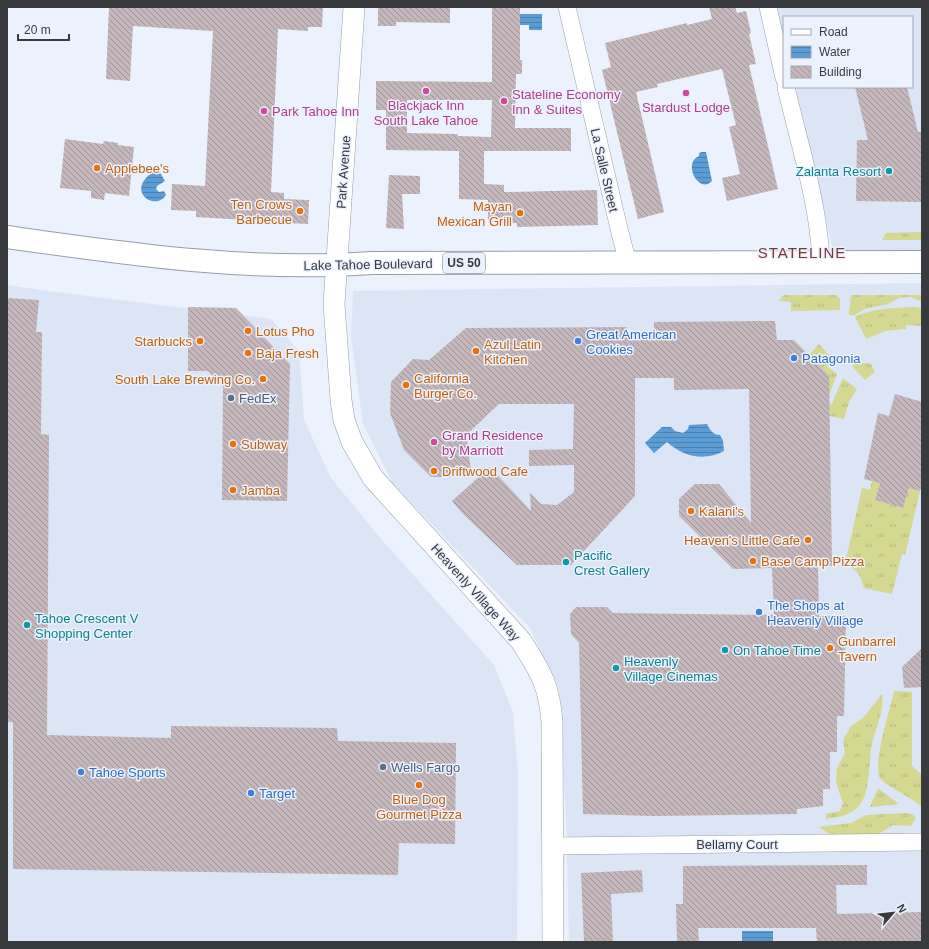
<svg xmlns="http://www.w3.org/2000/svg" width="929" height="949" font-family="Helvetica,sans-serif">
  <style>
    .built { fill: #dbe5f5 }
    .grass { fill: url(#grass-tufts) }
    .water { fill: url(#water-rules) }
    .building { fill: url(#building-back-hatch); fill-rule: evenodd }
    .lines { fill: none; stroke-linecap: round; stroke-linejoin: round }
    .minor-casing { stroke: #989ea8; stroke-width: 18 }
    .tertiary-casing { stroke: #989ea8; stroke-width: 22 }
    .trunk-casing { stroke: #989ea8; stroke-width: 24 }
    .minor { stroke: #fff; stroke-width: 17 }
    .tertiary { stroke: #fff; stroke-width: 21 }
    .trunk { stroke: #fff; stroke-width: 22 }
    .hotel-dot { fill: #d1479c; stroke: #ebf2fd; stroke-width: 1.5 }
    .food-dot { fill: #e8710a; stroke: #ebf2fd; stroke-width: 1.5 }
    .culture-dot { fill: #0f9aa8; stroke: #ebf2fd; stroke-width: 1.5 }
    .shop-dot { fill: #3f7fe0; stroke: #ebf2fd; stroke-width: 1.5 }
    .service-dot { fill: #5c6f8a; stroke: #ebf2fd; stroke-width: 1.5 }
    .labels { text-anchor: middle; stroke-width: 3; stroke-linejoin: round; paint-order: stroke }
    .shield { fill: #ebf2fd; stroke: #6e7177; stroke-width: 1 }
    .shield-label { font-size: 12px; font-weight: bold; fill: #383a3e }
    .hotel-label { font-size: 13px; fill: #b23c85; stroke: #ebf2fd; text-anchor: start }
    .food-label { font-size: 13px; fill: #c56008; stroke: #ebf2fd; text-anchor: start }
    .street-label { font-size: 13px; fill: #383a3e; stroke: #ebf2fd }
    .culture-label { font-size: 13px; fill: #0d838f; stroke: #ebf2fd; text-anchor: start }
    .shop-label { font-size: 13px; fill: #366cbe; stroke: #ebf2fd; text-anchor: start }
    .service-label { font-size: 13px; fill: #4e5e75; stroke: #ebf2fd; text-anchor: start }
    .quarter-label { font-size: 15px; letter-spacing: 1px; fill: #7f3832; stroke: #ebf2fd }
  </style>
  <defs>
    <pattern id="grass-tufts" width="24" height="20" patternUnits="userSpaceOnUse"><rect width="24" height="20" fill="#d4d890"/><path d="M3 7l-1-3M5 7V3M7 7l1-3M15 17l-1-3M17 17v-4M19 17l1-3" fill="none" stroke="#b7ba7d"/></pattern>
    <pattern id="water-rules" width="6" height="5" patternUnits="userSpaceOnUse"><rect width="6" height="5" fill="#5a9dd6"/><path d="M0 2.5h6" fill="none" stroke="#4b81af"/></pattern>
    <pattern id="building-back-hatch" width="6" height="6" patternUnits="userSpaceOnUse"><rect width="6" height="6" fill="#c4b6ba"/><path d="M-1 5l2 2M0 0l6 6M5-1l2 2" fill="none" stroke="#a09599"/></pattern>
  </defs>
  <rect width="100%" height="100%" fill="#ebf2fd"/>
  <g class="built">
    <path d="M 774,7 L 922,7 L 922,250 L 834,253 L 793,87 L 912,87 L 912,17 L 784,17 L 784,49 Z"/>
    <path d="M 922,283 L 922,942 L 569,942 L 566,814 L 559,690 L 530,628 L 392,482 L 363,424 L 351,337 L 353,291 Z"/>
    <path d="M 7,285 L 48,291 L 271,319 L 299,351 L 304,420 L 331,478 L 382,540 L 494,665 L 513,712 L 518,773 L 517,942 L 7,942 Z"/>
  </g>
  <g class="grass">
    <path d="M 922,232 L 922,240 L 882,240 L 886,233 Z"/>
    <path d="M 784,295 L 836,295 L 840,299 L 840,310 L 791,311 L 791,302 L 778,301 Z"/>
    <path d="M 851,295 L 922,295 L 922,302 L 911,297 L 899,298 L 888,304 L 865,309 L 854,315 L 849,315 Z"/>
    <path d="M 914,307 L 922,308 L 922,326 L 906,325 L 906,329 L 885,331 L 866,339 L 855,317 C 872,308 895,308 914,307 Z"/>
    <path d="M 819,344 L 833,359 L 827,366 L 837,374 L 829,395 L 829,376 L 809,355 Z"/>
    <path d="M 855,362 L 871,364 L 875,372 L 865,380 L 852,366 Z"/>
    <path d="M 843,378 L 857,389 L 849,402 L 844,419 L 830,416 L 829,404 L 832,404 Z"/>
    <path d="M 872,481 L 880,483 L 875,500 L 903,508 L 909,488 L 920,491 L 905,555 L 902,554 L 892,594 L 864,588 C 861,575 857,570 845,564 L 862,488 L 870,490 Z"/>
    <path d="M 894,691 L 912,692 L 912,766 L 922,775 L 922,806 L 885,783 C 883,781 880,779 879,776 C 874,758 890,711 894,691 Z"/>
    <path d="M 882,694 C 885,712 874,730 871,748 C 869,764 870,794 859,806 C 850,816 838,817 826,819 L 826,814 L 840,811 L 843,803 L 836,783 L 837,768 L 845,753 L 843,740 L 851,726 L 864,717 Z"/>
    <path d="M 878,788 L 899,804 L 870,807 Z"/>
    <path d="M 906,813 L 912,814 L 916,818 L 911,826 L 893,825 L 880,833 L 873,834 L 829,834 L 819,827 L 851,823 L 866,815 Z"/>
  </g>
  <g class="water">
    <path d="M 520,14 L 542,14 L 542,30 L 529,30 L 529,25 L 520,25 Z"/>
    <path d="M 702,152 L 706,152 L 712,181 C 699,195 682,163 699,156 L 699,153 Z"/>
    <path d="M 158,169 L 165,181 L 157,186 L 156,189 L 159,192 L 164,191 L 166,195 C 155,213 121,189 158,169 Z"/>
    <path d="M 707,424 C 710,430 713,435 720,435 L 723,441 L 724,451 C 704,462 682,456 667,442 L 654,453 L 645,443 L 662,427 L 671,427 L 675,431 L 683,433 L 688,429 L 689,425 Z"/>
    <rect x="742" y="931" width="31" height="11"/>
  </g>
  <g class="building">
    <path d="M 109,7 L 323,7 L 322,27 L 308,27 L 308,31 L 278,29 L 271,192 L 284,193 L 284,199 L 309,200 L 308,224 L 247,221 L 247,220 L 196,217 L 196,211 L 171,210 L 172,184 L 205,186 L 213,31 L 133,26 L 130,81 L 106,79 Z"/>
    <path d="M 378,7 L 450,7 L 450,23 L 396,22 L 396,26 L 378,26 Z"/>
    <path d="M 492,7 L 520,7 L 520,60 L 522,60 L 522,74 L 516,74 L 515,128 L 571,128 L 571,151 L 484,151 L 484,184 L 504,185 L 504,192 L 597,190 L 598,225 L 517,227 L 517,223 L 488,223 L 488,200 L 459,199 L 459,151 L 386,150 L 386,110 L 376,110 L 376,81 L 492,82 ZM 407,100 L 492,100 L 491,137 L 458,136 L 458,134 L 407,133 Z"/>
    <path d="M 709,7 L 735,7 L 737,13 L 746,11 L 751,33 L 749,34 L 756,64 L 749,65 L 778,189 L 727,201 L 722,178 L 740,174 L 729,127 L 736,125 L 722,69 L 657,84 L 658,87 L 636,92 L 664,212 L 638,219 L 602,70 L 611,67 L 605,43 L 687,23 L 687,25 L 712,19 Z"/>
    <path d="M 855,87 L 907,87 L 918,132 L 922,132 L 922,202 L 856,201 L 857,140 L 868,140 Z"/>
    <path d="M 65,139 L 103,144 L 104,141 L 118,143 L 118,145 L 134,147 L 129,196 L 105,193 L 104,200 L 91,198 L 91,191 L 60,188 Z"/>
    <path d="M 389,175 L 420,176 L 420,194 L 402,194 L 404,229 L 386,228 Z"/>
    <path d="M 7,298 L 39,300 L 36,332 L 42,332 L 41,434 L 49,435 L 47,735 L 171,738 L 171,726 L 337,728 L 338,741 L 456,743 L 455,844 L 399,843 L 398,875 L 13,869 L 13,722 L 7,722 Z"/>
    <path d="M 188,307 L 236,308 L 290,364 L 287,501 L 222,500 L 223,386 L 208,371 L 188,371 Z"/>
    <path d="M 775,321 L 777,340 L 794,340 L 829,376 L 832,566 L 818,566 L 819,616 L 846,616 L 844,716 L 837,716 L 837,752 L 830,752 L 830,789 L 823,789 L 823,806 L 797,809 L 797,814 L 654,816 L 583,814 L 579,643 L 571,634 L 570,614 L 576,607 L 607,607 L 613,613 L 774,615 L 772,568 L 733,569 L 679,516 L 679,499 L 695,484 L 719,484 L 751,523 L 749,389 L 674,390 L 674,378 L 635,378 L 635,496 L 571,565 L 517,565 L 462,513 L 452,501 L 490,467 L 531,511 L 530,493 L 541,504 L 557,505 L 574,492 L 574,465 L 529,466 L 529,450 L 573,449 L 574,404 L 499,404 L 466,435 L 472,477 L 431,477 L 404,450 L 390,413 L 391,382 L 413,359 L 429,360 L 466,328 L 627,327 L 627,337 L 654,336 L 654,322 Z"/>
    <path d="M 895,394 L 922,402 L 922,484 L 920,491 L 909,488 L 903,508 L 875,500 L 880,483 L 864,479 L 878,413 L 889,416 Z"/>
    <path d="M 922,648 L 922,687 L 904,688 L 902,667 Z"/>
    <path d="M 867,865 L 867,885 L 836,885 L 837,914 L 922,912 L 922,942 L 817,942 L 816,928 L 698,928 L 699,942 L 677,942 L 676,904 L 683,904 L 683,866 Z"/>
    <path d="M 642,870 L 643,892 L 611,894 L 613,942 L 584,942 L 581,873 Z"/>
  </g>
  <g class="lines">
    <g class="minor-casing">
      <g id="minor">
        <path d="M 567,7 L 620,233 L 628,263"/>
        <path d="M 768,7 L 784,78"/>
        <path d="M 786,87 C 799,143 819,205 821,262"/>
        <path d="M 553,846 L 922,842"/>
      </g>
    </g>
    <g class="tertiary-casing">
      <path id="tertiary" d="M 354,7 L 334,304 L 341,400 L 344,420 L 352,442 L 373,478 L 521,641 C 529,654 538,667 544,682 C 549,695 551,709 552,722 L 553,942"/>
    </g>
    <g class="trunk-casing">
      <path id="trunk" d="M 7,237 C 128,254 249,272 372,263 L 922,262"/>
    </g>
    <use href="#minor" class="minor"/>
    <use href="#tertiary" class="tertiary"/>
    <use href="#trunk" class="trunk"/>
  </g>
  <g class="hotel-dot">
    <circle cx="426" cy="91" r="4"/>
    <circle cx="686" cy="93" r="4"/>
    <circle cx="504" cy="101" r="4"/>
    <circle cx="264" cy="111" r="4"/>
    <circle cx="434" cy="442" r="4"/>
  </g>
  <g class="food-dot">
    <circle cx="97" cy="168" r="4"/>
    <circle cx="300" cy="211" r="4"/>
    <circle cx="520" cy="213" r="4"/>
    <circle cx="248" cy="331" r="4"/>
    <circle cx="200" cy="341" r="4"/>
    <circle cx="476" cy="351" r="4"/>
    <circle cx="248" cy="353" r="4"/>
    <circle cx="263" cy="379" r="4"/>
    <circle cx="406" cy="385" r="4"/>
    <circle cx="233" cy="444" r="4"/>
    <circle cx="434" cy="471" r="4"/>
    <circle cx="233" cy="490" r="4"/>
    <circle cx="691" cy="511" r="4"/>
    <circle cx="808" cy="540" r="4"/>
    <circle cx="753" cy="561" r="4"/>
    <circle cx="830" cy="648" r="4"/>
    <circle cx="419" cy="785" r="4"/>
  </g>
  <g class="culture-dot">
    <circle cx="889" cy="171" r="4"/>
    <circle cx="566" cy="562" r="4"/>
    <circle cx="27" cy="625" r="4"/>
    <circle cx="725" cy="650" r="4"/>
    <circle cx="616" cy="668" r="4"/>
  </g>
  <g class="shop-dot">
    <circle cx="578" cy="341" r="4"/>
    <circle cx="794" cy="358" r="4"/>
    <circle cx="759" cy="612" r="4"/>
    <circle cx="81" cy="772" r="4"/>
    <circle cx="251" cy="793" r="4"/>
  </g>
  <g class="service-dot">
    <circle cx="231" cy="398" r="4"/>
    <circle cx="383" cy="767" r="4"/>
  </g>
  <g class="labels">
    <rect class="shield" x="443" y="253" width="42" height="20" rx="3"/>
    <g class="shield-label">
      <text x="464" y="267">US 50</text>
    </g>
    <g class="hotel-label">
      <text x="512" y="99">Stateline Economy<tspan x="512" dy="15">Inn &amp; Suites</tspan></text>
      <text x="426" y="110" text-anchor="middle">Blackjack Inn<tspan x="426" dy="15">South Lake Tahoe</tspan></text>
      <text x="686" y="112" text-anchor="middle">Stardust Lodge</text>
      <text x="272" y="116">Park Tahoe Inn</text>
      <text x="442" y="440">Grand Residence<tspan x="442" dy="15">by Marriott</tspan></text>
    </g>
    <g class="food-label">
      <text x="105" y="173">Applebee's</text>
      <text x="292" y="209" text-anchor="end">Ten Crows<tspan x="292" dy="15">Barbecue</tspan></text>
      <text x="512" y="211" text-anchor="end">Mayan<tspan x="512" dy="15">Mexican Grill</tspan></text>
      <text x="256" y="336">Lotus Pho</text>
      <text x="192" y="346" text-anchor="end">Starbucks</text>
      <text x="484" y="349">Azul Latin<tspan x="484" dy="15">Kitchen</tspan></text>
      <text x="256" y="358">Baja Fresh</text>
      <text x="414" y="383">California<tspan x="414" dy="15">Burger Co.</tspan></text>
      <text x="255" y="384" text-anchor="end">South Lake Brewing Co.</text>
      <text x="241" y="449">Subway</text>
      <text x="442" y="476">Driftwood Cafe</text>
      <text x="241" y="495">Jamba</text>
      <text x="699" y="516">Kalani's</text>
      <text x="800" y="545" text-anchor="end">Heaven's Little Cafe</text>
      <text x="761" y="566">Base Camp Pizza</text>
      <text x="838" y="646">Gunbarrel<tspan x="838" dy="15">Tavern</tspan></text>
      <text x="419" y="804" text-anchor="middle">Blue Dog<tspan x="419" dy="15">Gourmet Pizza</tspan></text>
    </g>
    <g class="street-label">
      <text transform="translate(605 170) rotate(77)" y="5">La Salle Street</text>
      <text transform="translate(343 172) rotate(-86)" y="5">Park Avenue</text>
      <text transform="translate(368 264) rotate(-1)" y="5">Lake Tahoe Boulevard</text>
      <text transform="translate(476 592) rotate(48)" y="5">Heavenly Village Way</text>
      <text x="737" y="849">Bellamy Court</text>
    </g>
    <g class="culture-label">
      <text x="881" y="176" text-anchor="end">Zalanta Resort</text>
      <text x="574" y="560">Pacific<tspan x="574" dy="15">Crest Gallery</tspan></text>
      <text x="35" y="623">Tahoe Crescent V<tspan x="35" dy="15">Shopping Center</tspan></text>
      <text x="733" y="655">On Tahoe Time</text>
      <text x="624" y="666">Heavenly<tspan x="624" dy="15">Village Cinemas</tspan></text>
    </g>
    <g class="shop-label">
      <text x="586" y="339">Great American<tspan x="586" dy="15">Cookies</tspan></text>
      <text x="802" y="363">Patagonia</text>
      <text x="767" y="610">The Shops at<tspan x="767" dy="15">Heavenly Village</tspan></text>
      <text x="89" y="777">Tahoe Sports</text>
      <text x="259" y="798">Target</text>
    </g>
    <g class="service-label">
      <text x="239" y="403">FedEx</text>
      <text x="391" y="772">Wells Fargo</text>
    </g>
    <g class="quarter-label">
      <text x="802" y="258">STATELINE</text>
    </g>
  </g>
  <rect width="929" height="949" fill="none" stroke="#383a3e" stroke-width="16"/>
  <rect x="783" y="16" width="130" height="72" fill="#ebf2fd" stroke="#a3a8b1"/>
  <rect x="791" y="29" width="20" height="6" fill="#ffffff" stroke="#a3a8b1"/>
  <text x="819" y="36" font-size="12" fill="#383a3e">Road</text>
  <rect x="791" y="46" width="20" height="12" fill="url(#water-rules)" stroke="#a3a8b1"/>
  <text x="819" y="56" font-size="12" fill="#383a3e">Water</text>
  <rect x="791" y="66" width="20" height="12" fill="url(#building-back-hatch)" stroke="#a3a8b1"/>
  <text x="819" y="76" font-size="12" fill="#383a3e">Building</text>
  <g transform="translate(893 913) rotate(62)" stroke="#ebf2fd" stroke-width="3" paint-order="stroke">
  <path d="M0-3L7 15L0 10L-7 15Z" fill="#383a3e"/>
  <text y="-6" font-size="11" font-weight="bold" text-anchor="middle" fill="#383a3e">N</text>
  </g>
  <path d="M18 34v6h51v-6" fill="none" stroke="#383a3e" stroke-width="2"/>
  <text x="24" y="34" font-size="12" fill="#383a3e" stroke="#ebf2fd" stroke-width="3" paint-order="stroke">20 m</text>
</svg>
